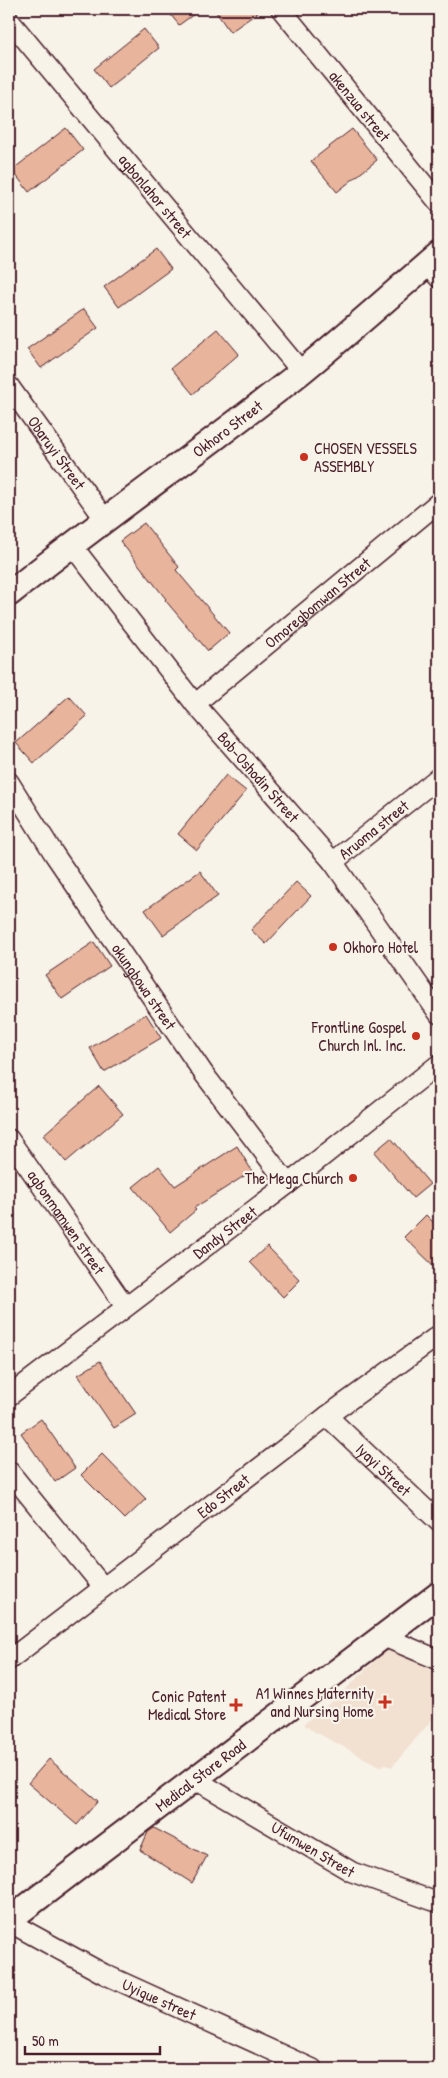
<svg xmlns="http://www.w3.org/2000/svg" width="448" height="2078" font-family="'Patrick Hand',sans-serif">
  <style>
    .built { fill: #f2e0d1 }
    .building { fill: #e8b49b; stroke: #4a1f2b }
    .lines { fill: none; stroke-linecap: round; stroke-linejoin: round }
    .minor-casing { stroke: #4a1f2b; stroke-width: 22 }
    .tertiary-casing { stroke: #4a1f2b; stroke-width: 28 }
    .minor { stroke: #f7f3e8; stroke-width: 19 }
    .tertiary { stroke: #f7f3e8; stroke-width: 24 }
    .poi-dot { fill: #c8321e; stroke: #f7f3e8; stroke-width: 2 }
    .labels { text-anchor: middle; stroke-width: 4.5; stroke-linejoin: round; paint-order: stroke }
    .street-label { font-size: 16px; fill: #4a1f2b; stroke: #f7f3e8 }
    .poi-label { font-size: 16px; fill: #4a1f2b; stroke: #f7f3e8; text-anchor: end }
  </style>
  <rect width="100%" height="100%" fill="#f7f3e8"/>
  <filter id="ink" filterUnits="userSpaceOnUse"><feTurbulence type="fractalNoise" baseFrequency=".02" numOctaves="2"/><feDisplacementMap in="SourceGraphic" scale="10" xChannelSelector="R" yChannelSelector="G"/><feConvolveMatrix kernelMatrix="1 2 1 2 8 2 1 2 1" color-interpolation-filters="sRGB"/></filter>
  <g filter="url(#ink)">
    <path class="built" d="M 391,1645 L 439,1675 L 439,1711 L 392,1767 L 384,1764 L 381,1767 L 310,1729 L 304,1724 L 342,1693 Z"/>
    <g class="building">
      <path d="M 166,9 L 201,9 L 179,25 Z"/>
      <path d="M 214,9 L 263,9 L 230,32 Z"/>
      <path d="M 144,29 L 159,48 L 109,88 L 94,69 Z"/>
      <path d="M 66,128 L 83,150 L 29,192 L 12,170 Z"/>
      <path d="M 352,129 L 377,160 L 337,192 L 311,161 Z"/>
      <path d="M 156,249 L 171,269 L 119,307 L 104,287 Z"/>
      <path d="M 84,309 L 98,328 L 41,368 L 27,349 Z"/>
      <path d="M 218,329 L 239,354 L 193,394 L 171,368 Z"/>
      <path d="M 144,523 L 179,567 L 176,570 L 229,633 L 208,651 L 165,600 L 166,599 L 120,541 Z"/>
      <path d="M 69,696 L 87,716 L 34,763 L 16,743 Z"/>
      <path d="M 226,775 L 246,791 L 197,850 L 178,834 Z"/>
      <path d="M 200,871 L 218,896 L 163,935 L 145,910 Z"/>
      <path d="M 296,882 L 311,896 L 266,944 L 251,930 Z"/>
      <path d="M 94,942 L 110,966 L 62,999 L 45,975 Z"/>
      <path d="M 146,1014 L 161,1038 L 104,1072 L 90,1048 Z"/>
      <path d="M 99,1086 L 123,1114 L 66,1162 L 43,1135 Z"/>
      <path d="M 391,1138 L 430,1184 L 413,1198 L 374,1152 Z"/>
      <path d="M 237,1146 L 252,1171 L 194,1208 L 196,1210 L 170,1232 L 133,1187 L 159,1166 L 175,1186 Z"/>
      <path d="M 426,1215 L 439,1228 L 439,1271 L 404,1237 Z"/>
      <path d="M 267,1246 L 300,1280 L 283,1297 L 250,1262 Z"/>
      <path d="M 100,1361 L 136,1414 L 114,1428 L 78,1375 Z"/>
      <path d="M 41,1419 L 75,1468 L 55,1482 L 21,1433 Z"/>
      <path d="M 102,1454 L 146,1499 L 125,1519 L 81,1475 Z"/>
      <path d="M 49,1759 L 98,1801 L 77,1825 L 28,1783 Z"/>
      <path d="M 154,1828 L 207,1856 L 192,1883 L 140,1850 L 148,1832 Z"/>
    </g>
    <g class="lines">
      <g class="minor-casing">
        <g id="minor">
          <path id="s1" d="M 281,9 L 439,203"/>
          <path id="s2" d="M 9,20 L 301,371"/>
          <path d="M 427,264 L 439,278"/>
          <path id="s3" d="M 9,386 L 106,521"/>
          <path id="s4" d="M 71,544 L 195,704 L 333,862 L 439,1014"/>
          <path id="s5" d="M 195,704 L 439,502"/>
          <path id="s6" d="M 9,782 L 54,854 L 204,1074 L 288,1184"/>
          <path id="s7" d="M 333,862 L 439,777"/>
          <path id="s8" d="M 9,1139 L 125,1306"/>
          <path id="s9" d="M 9,1396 L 288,1184 L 439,1064"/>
          <path id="s10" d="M 327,1416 L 439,1522"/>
          <path d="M 9,1471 L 103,1587"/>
          <path d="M 382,1636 L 439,1660"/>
          <path id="s11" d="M 9,1660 L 327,1416 L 439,1335"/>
          <path id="s12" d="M 196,1780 L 352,1872 L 439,1903"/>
          <path id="s13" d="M 9,1922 L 104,1974 L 313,2069"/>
        </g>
      </g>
      <g class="tertiary-casing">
        <g id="tertiary">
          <path id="s14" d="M 9,594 C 104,518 205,448 301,372 C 348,334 393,293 439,254"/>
          <path id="s15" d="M 9,1920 L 439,1594"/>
        </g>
      </g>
      <use href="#minor" class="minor"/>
      <use href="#tertiary" class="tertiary"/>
    </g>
  </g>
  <g class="poi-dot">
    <circle cx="304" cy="457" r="5"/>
    <circle cx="333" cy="947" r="5"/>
    <circle cx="416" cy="1036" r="5"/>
    <circle cx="353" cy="1178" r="5"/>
    <path d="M382.5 1694.5h5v5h5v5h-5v5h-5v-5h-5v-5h5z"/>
    <path d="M233.5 1697.5h5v5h5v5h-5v5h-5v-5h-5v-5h5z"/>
  </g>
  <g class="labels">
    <g class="street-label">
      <text dy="6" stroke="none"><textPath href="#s1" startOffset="125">akenzua street</textPath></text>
      <text dy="6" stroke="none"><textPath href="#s2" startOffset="229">agbonlahor street</textPath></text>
      <text dy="6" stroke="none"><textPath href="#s14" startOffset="274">Okhoro Street</textPath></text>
      <text dy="6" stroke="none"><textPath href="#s3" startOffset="82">Obaruyi Street</textPath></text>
      <text dy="6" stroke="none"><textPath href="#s5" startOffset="159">Omoregbomwan Street</textPath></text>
      <text dy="6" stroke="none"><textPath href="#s4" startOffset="299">Bob-Oshodin Street</textPath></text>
      <text dy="6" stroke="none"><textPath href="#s7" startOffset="52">Aruoma street</textPath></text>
      <text dy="6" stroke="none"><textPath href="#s6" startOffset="245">okungbowa street</textPath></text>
      <text dy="6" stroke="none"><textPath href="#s8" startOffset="101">agbonmamwen street</textPath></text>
      <text dy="6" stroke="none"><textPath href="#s9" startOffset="271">Dandy Street</textPath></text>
      <text dy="6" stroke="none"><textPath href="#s10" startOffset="78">Iyayi Street</textPath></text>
      <text dy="6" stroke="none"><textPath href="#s11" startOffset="270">Edo Street</textPath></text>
      <text dy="6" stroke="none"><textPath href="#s15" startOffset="240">Medical Store Road</textPath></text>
      <text dy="6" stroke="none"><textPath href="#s12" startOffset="136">Ufumwen Street</textPath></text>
      <text dy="6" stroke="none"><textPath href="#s13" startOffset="169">Uyigue street</textPath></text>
    </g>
    <g class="poi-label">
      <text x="314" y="454" text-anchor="start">CHOSEN VESSELS<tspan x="314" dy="18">ASSEMBLY</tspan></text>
      <text x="343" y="953" text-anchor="start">Okhoro Hotel</text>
      <text x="406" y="1033">Frontline Gospel<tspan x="406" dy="18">Church Inl. Inc.</tspan></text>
      <text x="343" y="1184">The Mega Church</text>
      <text x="374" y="1699">A1 Winnes Maternity<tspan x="374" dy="18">and Nursing Home</tspan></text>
      <text x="226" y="1702">Conic Patent<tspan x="226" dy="18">Medical Store</tspan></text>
    </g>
  </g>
  <rect width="448" height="2078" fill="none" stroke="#f7f3e8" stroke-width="30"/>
  <rect x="15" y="15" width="418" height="2048" fill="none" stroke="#4a1f2b" stroke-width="2" filter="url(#ink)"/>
  <path d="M25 2046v8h135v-8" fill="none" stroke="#4a1f2b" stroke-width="2.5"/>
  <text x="32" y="2046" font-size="15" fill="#4a1f2b" stroke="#f7f3e8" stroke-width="4" paint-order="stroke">50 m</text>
</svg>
